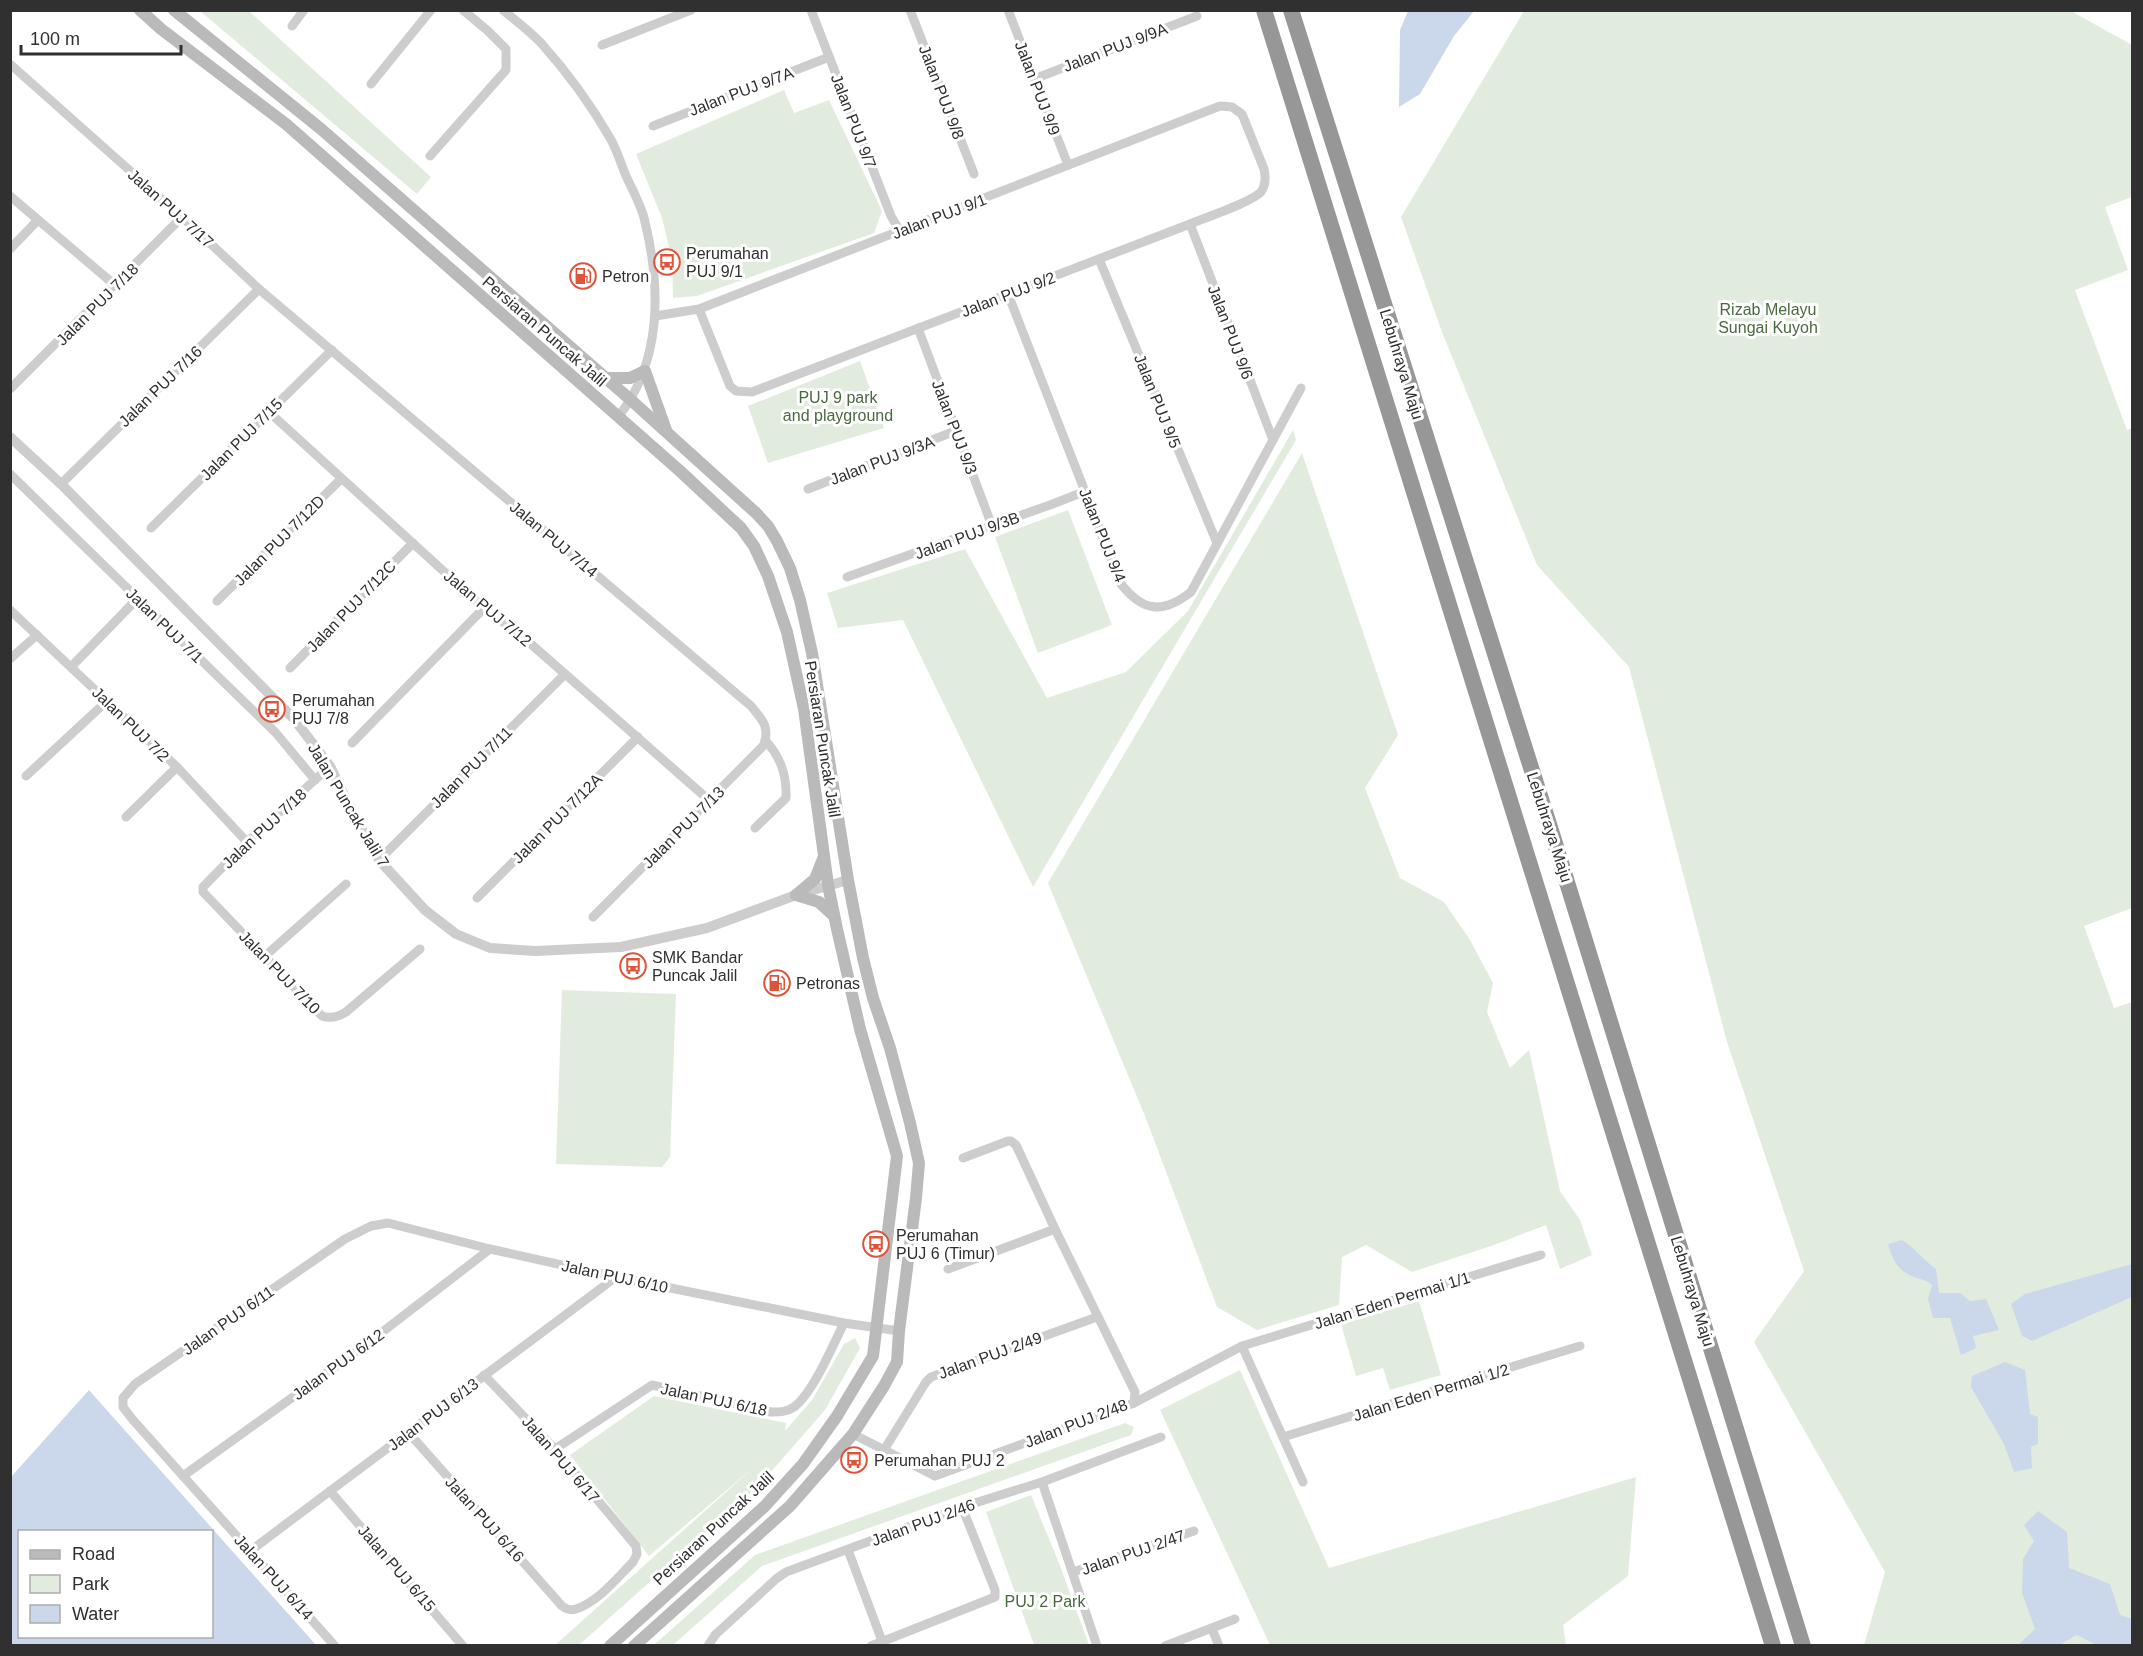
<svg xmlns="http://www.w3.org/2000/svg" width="2143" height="1656" font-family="Helvetica,sans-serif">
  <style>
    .green { fill: #e2ecde }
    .water { fill: #cbd7eb; fill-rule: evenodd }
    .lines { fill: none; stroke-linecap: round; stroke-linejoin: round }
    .minor { stroke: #cdcdcd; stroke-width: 9 }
    .tertiary { stroke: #cdcdcd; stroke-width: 10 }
    .secondary { stroke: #bababa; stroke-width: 12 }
    .motorway { stroke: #979797; stroke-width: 16 }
    .labels { text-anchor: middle; stroke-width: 6; stroke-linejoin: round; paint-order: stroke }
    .street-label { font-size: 16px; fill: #303030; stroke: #fff }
    .poi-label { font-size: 16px; fill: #303030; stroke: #fff; text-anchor: start }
    .park-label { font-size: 16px; fill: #49693f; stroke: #fff }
  </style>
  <rect width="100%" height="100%" fill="#fff"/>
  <g class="green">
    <path d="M 200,11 L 249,11 L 431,177 L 417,194 Z"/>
    <path d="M 1524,11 L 2071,11 L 2132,45 L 2132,197 L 2105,207 L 2128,270 L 2075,290 L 2127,430 L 2132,428 L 2132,908 L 2084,926 L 2114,1008 L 2132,1002 L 2132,1645 L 1864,1645 L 1885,1572 L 1754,1342 L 1804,1271 L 1727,1042 L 1629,667 L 1537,565 L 1442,332 L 1401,217 Z"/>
    <path d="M 784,90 L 794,113 L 829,100 L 882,211 L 874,233 L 697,296 L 673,298 L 672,260 L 662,218 L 636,154 Z"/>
    <path d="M 860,361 L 884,428 L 768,463 L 748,406 Z"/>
    <path d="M 1293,430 L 1296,440 L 1033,887 L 903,620 L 838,628 L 827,593 L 965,549 L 1047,698 L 1126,672 L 1188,611 Z"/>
    <path d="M 1302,453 L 1398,735 L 1365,788 L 1400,878 L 1444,902 L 1470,940 L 1493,983 L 1487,1012 L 1510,1068 L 1529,1050 L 1560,1191 L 1580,1220 L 1592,1255 L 1560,1269 L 1546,1225 L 1494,1245 L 1412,1272 L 1366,1245 L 1342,1257 L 1339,1305 L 1257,1330 L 1217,1307 L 1145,1116 L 1048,883 Z"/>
    <path d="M 1068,510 L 1112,625 L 1038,653 L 995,537 Z"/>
    <path d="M 562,990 L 676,994 L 670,1157 L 662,1167 L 556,1164 Z"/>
    <path d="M 1419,1301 L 1441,1375 L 1390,1390 L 1383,1368 L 1356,1376 L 1341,1324 Z"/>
    <path d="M 855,1338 L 860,1348 L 825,1410 L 762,1482 L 579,1645 L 554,1646 L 753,1468 L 649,1556 L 570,1455 L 654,1396 L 786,1423 L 785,1431 L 812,1400 L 844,1344 Z"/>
    <path d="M 1240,1370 L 1329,1568 L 1636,1477 L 1628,1576 L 1563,1625 L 1566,1645 L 1270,1645 L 1160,1410 Z"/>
    <path d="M 1125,1423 L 1134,1427 L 1131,1435 L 762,1566 L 673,1645 L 654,1645 L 755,1555 Z"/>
    <path d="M 1031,1495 L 1059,1563 L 1089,1645 L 1034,1645 L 986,1512 Z"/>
  </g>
  <g class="water">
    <path d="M 1408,11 L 1474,11 L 1454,36 L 1420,94 L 1399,107 L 1400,30 Z"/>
    <path d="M 1902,1240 C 1915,1248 1923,1260 1936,1269 L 1939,1293 L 1960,1293 L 1970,1301 L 1986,1299 L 1999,1330 L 1973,1336 L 1976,1348 L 1961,1355 L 1950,1318 L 1933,1318 L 1928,1299 L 1932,1285 C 1927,1280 1921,1280 1914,1277 C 1897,1270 1893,1261 1888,1244 Z"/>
    <path d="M 2132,1264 L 2132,1297 L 2032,1341 L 2022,1336 L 2011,1304 L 2025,1294 Z"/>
    <path d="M 2005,1362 L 2025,1370 L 2030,1414 L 2038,1417 L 2038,1444 L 2031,1447 L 2032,1468 L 2014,1472 L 2004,1444 L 1971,1387 L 1972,1376 Z"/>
    <path d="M 89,1390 L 96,1398 L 316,1645 L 11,1645 L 11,1477 ZM 20,1532 L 212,1532 L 212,1636 L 20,1636 Z"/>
    <path d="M 2038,1511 L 2067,1532 L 2069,1568 L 2110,1584 L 2120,1615 L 2132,1619 L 2132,1645 L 2096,1645 L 2077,1635 L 2059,1645 L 2018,1645 L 2035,1629 L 2022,1593 L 2023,1559 L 2034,1541 L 2024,1525 Z"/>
  </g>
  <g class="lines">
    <g class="minor">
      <path d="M 503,10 C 516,21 530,31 541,43 C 567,72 591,105 610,138 C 617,150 621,164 626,176 C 633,191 642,207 645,222 C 661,288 662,362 618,417"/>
      <path d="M 811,10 L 891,216 L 900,231"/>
      <path d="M 910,10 L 974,174"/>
      <path d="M 1008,10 L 1068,165"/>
      <path d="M 292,26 L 304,10"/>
      <path d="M 602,45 L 691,10"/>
      <path d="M 10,64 L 182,217 L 259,289 L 751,706 C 762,720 770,726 764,745 L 593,917"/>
      <path d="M 1034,79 L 1197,16"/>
      <path d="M 371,84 L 431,10"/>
      <path d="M 653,126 L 829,57"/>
      <path d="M 430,156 L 506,70 L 506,49 L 488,31 L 463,10"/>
      <path d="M 10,196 L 116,286"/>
      <path d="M 1190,224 L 1273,440"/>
      <path d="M 10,249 L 38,220"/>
      <path d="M 1099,259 L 1217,543"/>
      <path d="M 1008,294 L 1121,584 C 1143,612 1163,614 1191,592 L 1301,388"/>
      <path d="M 655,316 L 699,309 L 1220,106 L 1232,107 L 1242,114 L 1264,169 C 1266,178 1266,185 1261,192 C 1252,202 1204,218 1190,224 L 752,392 L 736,391 L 730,386 L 699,309"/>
      <path d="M 918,328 L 992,526"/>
      <path d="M 10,389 L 182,217"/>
      <path d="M 269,412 L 484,608 L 524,638 L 710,801"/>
      <path d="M 10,474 L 276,733 L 315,780"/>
      <path d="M 61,484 L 259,289"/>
      <path d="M 808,489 L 955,431"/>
      <path d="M 151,528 L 332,350"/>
      <path d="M 847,577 L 1050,505 L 1086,491"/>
      <path d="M 217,601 L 341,479"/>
      <path d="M 10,610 L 177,767 L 247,842"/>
      <path d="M 10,659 L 37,635"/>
      <path d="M 71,667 L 138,598"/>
      <path d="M 290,668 L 413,543"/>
      <path d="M 352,743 L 484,608"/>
      <path d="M 330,766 L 247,842 L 203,887 L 203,892 L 322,1016 C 331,1019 338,1017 346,1012 L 420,949"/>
      <path d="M 26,776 L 108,700"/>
      <path d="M 126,817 L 177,767"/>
      <path d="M 755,828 L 786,798 C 787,775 781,757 765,740"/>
      <path d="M 379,860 L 565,674"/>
      <path d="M 477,898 L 638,737"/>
      <path d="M 265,956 L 346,884"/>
      <path d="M 948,1269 L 1055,1229"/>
      <path d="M 1242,1346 L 1303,1482"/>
      <path d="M 1134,1403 L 1242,1346 L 1541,1255"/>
      <path d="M 408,1432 L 562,1606 C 566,1609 570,1611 576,1609 C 598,1602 617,1578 633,1562 L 637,1554 L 636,1546 L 555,1449 L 484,1375"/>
      <path d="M 853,1434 L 935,1476 L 1134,1403 L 1135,1392 L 1055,1229 L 1016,1145 L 1011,1141 L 1008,1141 L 963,1158"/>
      <path d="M 1283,1437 L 1580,1346"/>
      <path d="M 555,1449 L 652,1385 L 771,1412 C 779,1412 787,1412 794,1407 C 813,1393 833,1345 844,1323"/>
      <path d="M 884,1450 L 926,1382 L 931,1377 L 1097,1317"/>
      <path d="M 183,1476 L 368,1343 L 490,1249"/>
      <path d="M 1042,1482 L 1097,1646"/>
      <path d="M 330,1491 L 463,1646"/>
      <path d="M 848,1550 L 882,1641"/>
      <path d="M 250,1551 L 616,1277"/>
      <path d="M 1073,1572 L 1194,1531"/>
      <path d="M 1212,1629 L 1219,1646"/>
      <path d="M 335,1646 L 133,1420 L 123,1407 L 123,1398 L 135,1384 L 345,1239 L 371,1226 L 388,1223 L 490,1249 L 616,1277 L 844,1323 L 899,1331"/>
      <path d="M 708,1646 L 715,1635 L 776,1579 L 786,1572 L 962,1507 L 1042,1482 L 1161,1437"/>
      <path d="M 871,1646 L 995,1597 L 995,1590 L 962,1507"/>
      <path d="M 1165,1646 L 1235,1619"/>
    </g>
    <path class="tertiary" d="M 10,437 L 61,484 L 294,719 L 330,766 L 353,814 L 379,860 L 425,910 L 456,934 L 490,948 L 535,951 L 621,947 L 707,928 L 796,895 L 848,880"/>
    <g class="secondary">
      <path d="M 140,10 L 161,29 L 286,124 L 680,471 L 741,528 L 754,546 L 768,576 L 787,632 L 804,709 L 828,885 L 837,929 L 860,1029 L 897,1156 L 873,1356 L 837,1416 L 803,1464 L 765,1506 L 610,1646"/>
      <path d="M 174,10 L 321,129 L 632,401 L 756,513 L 768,526 L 777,541 L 790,568 L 800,600 L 812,653 L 848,880 L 863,958 L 873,998 L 890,1048 L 910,1123 L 919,1163 L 916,1198 L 899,1331 L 897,1362 L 884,1386 L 853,1434 L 790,1506 L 634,1646"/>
      <path d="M 605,378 L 630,378 L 645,371 L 666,430"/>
      <path d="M 796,895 L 815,879 L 823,859"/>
      <path d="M 796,895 L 819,902 L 833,915"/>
    </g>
    <g class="motorway">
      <path d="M 1264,10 L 1773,1646"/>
      <path d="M 1291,10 L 1553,837 L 1803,1646"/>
    </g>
  </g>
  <defs>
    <g id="bus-ring" transform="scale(1.35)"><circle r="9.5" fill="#fff" stroke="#dd543b" stroke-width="1.5"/><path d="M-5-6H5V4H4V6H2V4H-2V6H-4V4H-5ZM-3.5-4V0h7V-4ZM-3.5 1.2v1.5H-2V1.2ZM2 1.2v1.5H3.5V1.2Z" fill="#dd543b"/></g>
    <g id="fuel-ring" transform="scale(1.35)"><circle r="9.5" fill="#fff" stroke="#dd543b" stroke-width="1.5"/><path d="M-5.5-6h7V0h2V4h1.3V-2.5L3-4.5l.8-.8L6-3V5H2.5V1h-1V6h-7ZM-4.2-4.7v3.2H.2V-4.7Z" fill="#dd543b"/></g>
  </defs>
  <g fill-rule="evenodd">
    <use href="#bus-ring" x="667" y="262"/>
    <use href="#fuel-ring" x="583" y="276"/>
    <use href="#bus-ring" x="272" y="709"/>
    <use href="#bus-ring" x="633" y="966"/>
    <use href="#fuel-ring" x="777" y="983"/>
    <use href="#bus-ring" x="876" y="1244"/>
    <use href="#bus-ring" x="854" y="1460"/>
  </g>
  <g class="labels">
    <g class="street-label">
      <text transform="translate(1115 47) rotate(-21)" y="6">Jalan PUJ 9/9A</text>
      <text transform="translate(1038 88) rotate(69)" y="6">Jalan PUJ 9/9</text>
      <text transform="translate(741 91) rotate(-21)" y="6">Jalan PUJ 9/7A</text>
      <text transform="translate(942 92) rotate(69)" y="6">Jalan PUJ 9/8</text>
      <text transform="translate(854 121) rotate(69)" y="6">Jalan PUJ 9/7</text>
      <text transform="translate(171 208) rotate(42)" y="6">Jalan PUJ 7/17</text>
      <text transform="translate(939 216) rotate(-21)" y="6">Jalan PUJ 9/1</text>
      <text transform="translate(1008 294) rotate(-21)" y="6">Jalan PUJ 9/2</text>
      <text transform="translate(97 304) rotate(-45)" y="6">Jalan PUJ 7/18</text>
      <text transform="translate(545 331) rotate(41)" y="6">Persiaran Puncak Jalil</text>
      <text transform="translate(1231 332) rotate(69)" y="6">Jalan PUJ 9/6</text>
      <text transform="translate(1402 364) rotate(73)" y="6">Lebuhraya Maju</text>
      <text transform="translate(160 386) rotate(-44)" y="6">Jalan PUJ 7/16</text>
      <text transform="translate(1158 401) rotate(68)" y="6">Jalan PUJ 9/5</text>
      <text transform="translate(955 427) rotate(69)" y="6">Jalan PUJ 9/3</text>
      <text transform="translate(241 439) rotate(-45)" y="6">Jalan PUJ 7/15</text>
      <text transform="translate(882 460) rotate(-21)" y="6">Jalan PUJ 9/3A</text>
      <text transform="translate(967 535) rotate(-20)" y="6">Jalan PUJ 9/3B</text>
      <text transform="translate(1103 535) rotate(68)" y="6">Jalan PUJ 9/4</text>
      <text transform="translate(554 539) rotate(40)" y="6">Jalan PUJ 7/14</text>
      <text transform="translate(279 540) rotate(-45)" y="6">Jalan PUJ 7/12D</text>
      <text transform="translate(351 606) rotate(-46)" y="6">Jalan PUJ 7/12C</text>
      <text transform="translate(488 608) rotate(40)" y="6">Jalan PUJ 7/12</text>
      <text transform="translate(165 625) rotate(44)" y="6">Jalan PUJ 7/1</text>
      <text transform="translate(131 724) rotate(44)" y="6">Jalan PUJ 7/2</text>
      <text transform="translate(823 739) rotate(81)" y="6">Persiaran Puncak Jalil</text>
      <text transform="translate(471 767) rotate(-45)" y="6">Jalan PUJ 7/11</text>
      <text transform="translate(349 805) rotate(59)" y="6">Jalan Puncak Jalil 7</text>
      <text transform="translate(557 818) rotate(-45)" y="6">Jalan PUJ 7/12A</text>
      <text transform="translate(683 827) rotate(-45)" y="6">Jalan PUJ 7/13</text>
      <text transform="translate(1550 827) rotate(72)" y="6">Lebuhraya Maju</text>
      <text transform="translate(264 828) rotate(-43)" y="6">Jalan PUJ 7/18</text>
      <text transform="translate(280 972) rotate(46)" y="6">Jalan PUJ 7/10</text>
      <text transform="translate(615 1276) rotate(12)" y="6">Jalan PUJ 6/10</text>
      <text transform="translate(1693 1291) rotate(73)" y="6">Lebuhraya Maju</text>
      <text transform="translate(1392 1300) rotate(-17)" y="6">Jalan Eden Permai 1/1</text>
      <text transform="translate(228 1320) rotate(-35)" y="6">Jalan PUJ 6/11</text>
      <text transform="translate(990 1355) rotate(-20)" y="6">Jalan PUJ 2/49</text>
      <text transform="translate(338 1364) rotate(-36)" y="6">Jalan PUJ 6/12</text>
      <text transform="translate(1431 1392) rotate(-17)" y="6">Jalan Eden Permai 1/2</text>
      <text transform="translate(714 1399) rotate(12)" y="6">Jalan PUJ 6/18</text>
      <text transform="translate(433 1414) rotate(-37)" y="6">Jalan PUJ 6/13</text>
      <text transform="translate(1076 1423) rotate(-21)" y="6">Jalan PUJ 2/48</text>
      <text transform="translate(561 1459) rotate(49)" y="6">Jalan PUJ 6/17</text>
      <text transform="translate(485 1519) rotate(48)" y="6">Jalan PUJ 6/16</text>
      <text transform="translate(923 1522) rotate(-20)" y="6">Jalan PUJ 2/46</text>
      <text transform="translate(713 1528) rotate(-43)" y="6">Persiaran Puncak Jalil</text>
      <text transform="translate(1133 1552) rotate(-19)" y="6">Jalan PUJ 2/47</text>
      <text transform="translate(397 1568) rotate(49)" y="6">Jalan PUJ 6/15</text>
      <text transform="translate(274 1577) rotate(48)" y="6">Jalan PUJ 6/14</text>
    </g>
    <g class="poi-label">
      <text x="686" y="259">Perumahan<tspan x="686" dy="18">PUJ 9/1</tspan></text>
      <text x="602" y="282">Petron</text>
      <text x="292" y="706">Perumahan<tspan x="292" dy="18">PUJ 7/8</tspan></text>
      <text x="652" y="963">SMK Bandar<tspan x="652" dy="18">Puncak Jalil</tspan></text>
      <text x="796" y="989">Petronas</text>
      <text x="896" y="1241">Perumahan<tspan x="896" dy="18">PUJ 6 (Timur)</tspan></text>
      <text x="874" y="1466">Perumahan PUJ 2</text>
    </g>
    <g class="park-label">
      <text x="1768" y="315">Rizab Melayu<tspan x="1768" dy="18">Sungai Kuyoh</tspan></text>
      <text x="838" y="403">PUJ 9 park<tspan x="838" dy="18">and playground</tspan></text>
      <text x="1045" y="1607">PUJ 2 Park</text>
    </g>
  </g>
  <rect width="2143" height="1656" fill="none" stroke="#303030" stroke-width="24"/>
  <rect x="18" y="1530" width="195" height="108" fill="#ffffff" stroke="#acacac" stroke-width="1.5"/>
  <rect x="30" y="1550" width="30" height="9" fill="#bababa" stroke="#acacac" stroke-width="1.5"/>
  <text x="72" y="1560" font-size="18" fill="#303030">Road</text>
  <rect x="30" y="1575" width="30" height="18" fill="#e2ecde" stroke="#acacac" stroke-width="1.5"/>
  <text x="72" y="1590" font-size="18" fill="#303030">Park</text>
  <rect x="30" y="1605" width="30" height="18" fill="#cbd7eb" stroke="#acacac" stroke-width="1.5"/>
  <text x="72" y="1620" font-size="18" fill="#303030">Water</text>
  <path d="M21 45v9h160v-9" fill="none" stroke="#303030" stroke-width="3"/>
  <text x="30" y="45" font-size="18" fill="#303030" stroke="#ffffff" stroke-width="4.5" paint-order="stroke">100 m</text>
</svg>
